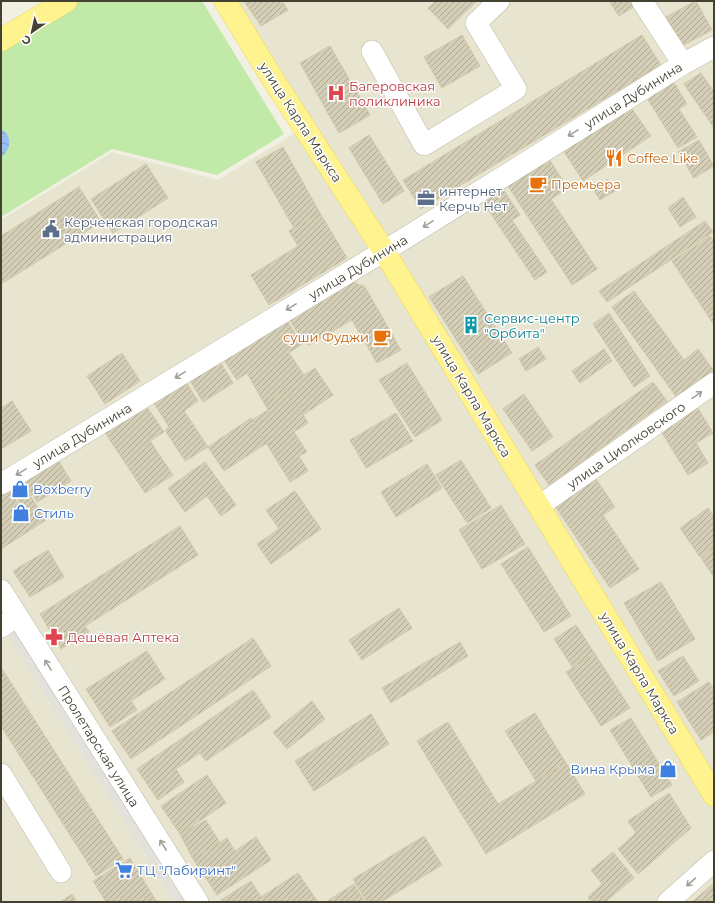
<svg xmlns="http://www.w3.org/2000/svg" width="715" height="903" font-family="Montserrat,sans-serif">
  <style>
    .residential { fill: #e7e4d0 }
    .green { fill: #c1eaa8 }
    .parking { fill: #e2e1dc }
    .water { fill: url(#water-waves) }
    .building { fill: url(#building-hatch); stroke: #d0c8aa }
    .lines { fill: none; stroke-linecap: round; stroke-linejoin: round }
    .minor-casing { stroke: #bebaa5; stroke-width: 22 }
    .major-casing { stroke: #ead859; stroke-width: 23 }
    .minor { stroke: #fff; stroke-width: 21 }
    .major { stroke: #fff38f; stroke-width: 22 }
    .oneway { stroke: #a2a099 }
    .labels { text-anchor: middle; stroke-width: 3; stroke-linejoin: round; paint-order: stroke }
    .health-label { font-size: 13px; fill: #be3a42; stroke: #fff; text-anchor: start }
    .street-label { font-size: 13px; fill: #444133; stroke: #fff }
    .food-label { font-size: 13px; fill: #c56008; stroke: #fff; text-anchor: start }
    .service-label { font-size: 13px; fill: #4e5e75; stroke: #fff; text-anchor: start }
    .culture-label { font-size: 13px; fill: #0d838f; stroke: #fff; text-anchor: start }
    .shop-label { font-size: 13px; fill: #366cbe; stroke: #fff; text-anchor: start }
  </style>
  <defs>
    <pattern id="water-waves" width="16" height="10" patternUnits="userSpaceOnUse"><rect width="16" height="10" fill="#9abff4"/><path d="M0 5q4-4 8 0t8 0" fill="none" stroke="#7f9dc6"/></pattern>
    <pattern id="building-hatch" width="6" height="6" patternUnits="userSpaceOnUse"><rect width="6" height="6" fill="#d4ceb7"/><path d="M-1 1l2-2M0 6l6-6M5 7l2-2" fill="none" stroke="#aea995"/></pattern>
  </defs>
  <rect width="100%" height="100%" fill="#f2f0e3"/>
  <path class="residential" d="M 237,1 L 714,1 L 714,902 L 1,902 L 1,220 L 112,152 L 218,180 L 313,122 Z"/>
  <path class="green" d="M 76,1 L 202,1 L 284,134 L 217,175 L 112,149 L 1,217 L 1,47 Z"/>
  <path class="parking" d="M 1,573 L 209,902 L 175,902 L 1,624 Z"/>
  <path class="water" d="M 1,129 C 13,136 11,150 1,157 Z"/>
  <g class="building">
    <path d="M 244,1 L 282,1 L 288,10 L 261,26 Z"/>
    <path d="M 436,1 L 477,1 L 448,29 L 428,8 Z"/>
    <path d="M 609,1 L 636,1 L 638,4 L 619,16 Z"/>
    <path d="M 696,1 L 712,30 L 682,46 L 666,17 Z"/>
    <path d="M 462,35 L 480,66 L 442,88 L 424,57 Z"/>
    <path d="M 642,35 L 661,65 L 421,209 L 403,180 Z"/>
    <path d="M 330,46 L 370,115 L 339,133 L 300,63 Z"/>
    <path d="M 701,73 L 714,92 L 714,128 L 684,84 Z"/>
    <path d="M 673,81 L 687,104 L 679,109 L 697,137 L 678,148 L 647,98 Z"/>
    <path d="M 630,106 L 651,136 L 583,181 L 563,150 Z"/>
    <path d="M 369,135 L 404,191 L 383,204 L 349,148 Z"/>
    <path d="M 699,140 L 714,166 L 694,178 L 678,152 Z"/>
    <path d="M 283,147 L 320,213 L 294,228 L 256,162 Z"/>
    <path d="M 547,156 L 568,188 L 551,199 L 597,269 L 572,285 L 506,183 Z"/>
    <path d="M 146,164 L 168,198 L 113,233 L 91,199 Z"/>
    <path d="M 608,179 L 615,191 L 600,200 L 593,189 Z"/>
    <path d="M 501,186 L 520,215 L 512,220 L 547,272 L 535,280 L 481,199 Z"/>
    <path d="M 79,187 L 101,222 L 1,284 L 1,236 Z"/>
    <path d="M 683,197 L 696,217 L 680,227 L 668,208 Z"/>
    <path d="M 320,213 L 347,258 L 269,305 L 251,275 L 298,246 L 289,231 Z"/>
    <path d="M 705,221 L 713,232 L 607,302 L 599,291 Z"/>
    <path d="M 710,236 L 714,242 L 714,325 L 672,261 Z"/>
    <path d="M 463,276 L 512,353 L 478,374 L 429,297 Z"/>
    <path d="M 353,282 L 365,287 L 401,350 L 377,363 L 352,320 L 309,345 L 303,342 L 290,320 Z"/>
    <path d="M 634,291 L 684,360 L 698,349 L 714,371 L 677,398 L 612,307 Z"/>
    <path d="M 609,313 L 650,376 L 634,387 L 593,324 Z"/>
    <path d="M 286,319 L 302,344 L 289,353 L 304,375 L 315,368 L 333,395 L 303,415 L 287,389 L 264,403 L 247,373 L 237,380 L 224,360 Z"/>
    <path d="M 538,347 L 546,359 L 526,371 L 519,359 Z"/>
    <path d="M 604,349 L 612,361 L 580,383 L 572,371 Z"/>
    <path d="M 122,353 L 140,381 L 105,404 L 87,376 Z"/>
    <path d="M 219,360 L 233,383 L 203,402 L 189,379 Z"/>
    <path d="M 407,363 L 442,420 L 415,437 L 379,380 Z"/>
    <path d="M 182,376 L 198,401 L 184,411 L 208,447 L 185,461 L 165,430 L 169,427 L 150,397 Z"/>
    <path d="M 653,382 L 667,401 L 549,485 L 535,465 Z"/>
    <path d="M 287,389 L 308,423 L 294,432 L 307,452 L 299,456 L 308,471 L 290,482 L 252,420 L 268,410 L 264,403 Z"/>
    <path d="M 524,394 L 553,437 L 532,451 L 503,409 Z"/>
    <path d="M 12,401 L 31,431 L 1,449 L 1,408 Z"/>
    <path d="M 145,404 L 164,432 L 150,441 L 173,475 L 145,493 L 104,431 Z"/>
    <path d="M 696,405 L 713,433 L 696,443 L 708,463 L 688,475 L 659,428 Z"/>
    <path d="M 396,413 L 413,441 L 366,468 L 350,440 Z"/>
    <path d="M 251,418 L 267,443 L 224,471 L 208,447 Z"/>
    <path d="M 58,460 L 71,481 L 37,502 L 33,494 L 20,503 L 11,490 Z"/>
    <path d="M 461,460 L 491,508 L 467,523 L 436,475 Z"/>
    <path d="M 205,462 L 236,505 L 221,516 L 207,496 L 185,512 L 168,488 Z"/>
    <path d="M 427,464 L 442,488 L 396,517 L 381,492 Z"/>
    <path d="M 596,479 L 615,507 L 603,515 L 639,569 L 610,588 L 555,506 Z"/>
    <path d="M 9,490 L 19,505 L 31,497 L 46,520 L 1,549 L 1,496 Z"/>
    <path d="M 295,491 L 321,529 L 271,564 L 257,544 L 279,529 L 266,510 Z"/>
    <path d="M 501,505 L 525,544 L 482,569 L 459,530 Z"/>
    <path d="M 708,508 L 714,516 L 714,548 L 700,557 L 680,528 Z"/>
    <path d="M 180,526 L 198,555 L 85,626 L 89,632 L 61,649 L 40,614 Z"/>
    <path d="M 528,547 L 571,616 L 544,632 L 501,564 Z"/>
    <path d="M 714,549 L 714,577 L 701,558 Z"/>
    <path d="M 48,550 L 64,577 L 30,597 L 13,571 Z"/>
    <path d="M 661,582 L 695,639 L 658,661 L 624,603 Z"/>
    <path d="M 399,608 L 412,628 L 362,660 L 349,640 Z"/>
    <path d="M 576,625 L 595,654 L 573,668 L 554,639 Z"/>
    <path d="M 253,638 L 271,666 L 131,759 L 112,731 Z"/>
    <path d="M 460,642 L 468,656 L 391,703 L 382,688 Z"/>
    <path d="M 147,651 L 165,679 L 131,701 L 137,710 L 110,727 L 86,689 Z"/>
    <path d="M 595,654 L 630,708 L 601,726 L 566,672 Z"/>
    <path d="M 683,656 L 699,681 L 674,696 L 658,671 Z"/>
    <path d="M 1,667 L 123,859 L 96,876 L 1,726 Z"/>
    <path d="M 709,682 L 714,690 L 714,732 L 701,740 L 677,702 Z"/>
    <path d="M 253,690 L 271,717 L 206,761 L 200,753 L 176,769 L 184,782 L 158,800 L 137,769 Z"/>
    <path d="M 312,701 L 325,719 L 287,749 L 273,732 Z"/>
    <path d="M 535,713 L 566,763 L 536,781 L 505,731 Z"/>
    <path d="M 371,714 L 389,744 L 314,791 L 295,761 Z"/>
    <path d="M 631,718 L 672,785 L 651,797 L 610,730 Z"/>
    <path d="M 448,722 L 498,804 L 566,763 L 585,794 L 486,854 L 417,741 Z"/>
    <path d="M 207,775 L 226,803 L 180,834 L 161,806 Z"/>
    <path d="M 669,793 L 691,828 L 638,874 L 618,849 L 636,833 L 628,821 Z"/>
    <path d="M 206,820 L 220,843 L 193,859 L 180,834 Z"/>
    <path d="M 424,836 L 442,865 L 381,902 L 367,902 L 353,879 Z"/>
    <path d="M 256,837 L 271,860 L 217,895 L 193,859 L 227,838 L 235,851 Z"/>
    <path d="M 613,852 L 634,878 L 605,902 L 591,902 L 588,897 L 602,884 L 591,870 Z"/>
    <path d="M 130,858 L 157,902 L 106,902 L 93,881 Z"/>
    <path d="M 298,873 L 318,902 L 222,902 L 221,900 L 251,881 L 261,897 Z"/>
    <path d="M 714,883 L 714,902 L 692,902 Z"/>
    <path d="M 354,884 L 365,902 L 326,902 Z"/>
    <path d="M 72,894 L 77,902 L 60,902 Z"/>
  </g>
  <g class="lines">
    <g class="minor-casing">
      <g id="minor">
        <path d="M 642,1 L 683,64"/>
        <path d="M 372,51 L 424,145 L 516,89 L 476,23 L 499,1"/>
        <path d="M 1,484 L 407,237 L 683,64 L 714,47"/>
        <path d="M 539,506 L 714,383"/>
        <path d="M 1,590 L 198,902"/>
        <path d="M 1,627 L 17,616"/>
        <path d="M 1,774 L 61,872"/>
        <path d="M 668,902 L 714,861"/>
      </g>
    </g>
    <g class="major-casing">
      <g id="major">
        <path d="M 225,1 L 274,81 L 384,251 L 714,795"/>
        <path d="M 1,40 L 66,1"/>
      </g>
    </g>
    <use href="#minor" class="minor"/>
    <use href="#major" class="major"/>
  </g>
  <defs><path id="oneway-shaft" d="M-6 0H5M1.5-3L5.5 0L1.5 3" fill="none" stroke-width="1.6" stroke-linecap="round" stroke-linejoin="round"/></defs>
  <g class="oneway">
    <use href="#oneway-shaft" transform="translate(573 133) rotate(148)"/>
    <use href="#oneway-shaft" transform="translate(428 224) rotate(148)"/>
    <use href="#oneway-shaft" transform="translate(291 307) rotate(149)"/>
    <use href="#oneway-shaft" transform="translate(180 375) rotate(149)"/>
    <use href="#oneway-shaft" transform="translate(697 395) rotate(-35)"/>
    <use href="#oneway-shaft" transform="translate(21 472) rotate(149)"/>
    <use href="#oneway-shaft" transform="translate(48 665) rotate(-122)"/>
    <use href="#oneway-shaft" transform="translate(163 845) rotate(-122)"/>
    <use href="#oneway-shaft" transform="translate(691 882) rotate(139)"/>
  </g>
  <defs>
    <g id="hospital-bare" transform="scale(1.38)"><path d="M-5-5h3v3.5h4V-5h3V5h-3V1.5h-4V5h-3Z" fill="#e0444e" stroke="#fff" stroke-width="2.5" paint-order="stroke"/></g>
    <g id="restaurant-bare" transform="scale(1.38)"><path d="M-5-6h1v4h1v-4h1v4h1v-4h1v5L-1.5 .5V6h-2V.5L-5-1ZM5-6V6H3V1.5H1.5Q1.5-4 5-6Z" fill="#e8710a" stroke="#fff" stroke-width="2.5" paint-order="stroke"/></g>
    <g id="cafe-bare" transform="scale(1.38)"><path d="M-5.5-4.5H6V0H3Q3 3.5 0 3.5H-2.5Q-5.5 3.5-5.5 0ZM3-3.2v2h1.7v-2ZM-6 4.5H4V6H-6Z" fill="#e8710a" stroke="#fff" stroke-width="2.5" paint-order="stroke"/></g>
    <g id="office-bare" transform="scale(1.38)"><path d="M-6-3h4V-5.5h4V-3h4V5H-6ZM-1-4.5V-3h2v-1.5ZM-6 0V1H6V0Z" fill="#5c6f8a" stroke="#fff" stroke-width="2.5" paint-order="stroke"/></g>
    <g id="civic-bare" transform="scale(1.38)"><path d="M-.6-6.5H3V-4.5H.6V-3L4-1V1h2V6H-6V1h2V-1L-.6-3ZM-1.2 2.5V6h2.4V2.5Z" fill="#5c6f8a" stroke="#fff" stroke-width="2.5" paint-order="stroke"/></g>
    <g id="building-bare" transform="scale(1.38)"><path d="M-4-6H4V6H1V3H-1V6H-4ZM-2.5-4.3h1.7v1.8h-1.7ZM.8-4.3h1.7v1.8H.8ZM-2.5-1h1.7V.8h-1.7ZM.8-1h1.7V.8H.8Z" fill="#0f9aa8" stroke="#fff" stroke-width="2.5" paint-order="stroke"/></g>
    <g id="shop-bare" transform="scale(1.38)"><path d="M-5-2.5h2.3a2.7 3.5 0 0 1 5.4 0H5L5.5 6h-11ZM-1.5-2.5h3a1.5 2.3 0 0 0-3 0Z" fill="#3f7fe0" stroke="#fff" stroke-width="2.5" paint-order="stroke"/></g>
    <g id="pharmacy-bare" transform="scale(1.38)"><path d="M-2-6h4v4h4v4h-4v4h-4v-4h-4v-4h4Z" fill="#e0444e" stroke="#fff" stroke-width="2.5" paint-order="stroke"/></g>
    <g id="supermarket-bare" transform="scale(1.38)"><path d="M-6-5.5h2.5l.6 2H6L4.5 2H-2.5L-4.4-4H-6ZM-1.5 3.2a1.3 1.3 0 1 0 .1 0ZM3 3.2a1.3 1.3 0 1 0 .1 0Z" fill="#3f7fe0" stroke="#fff" stroke-width="2.5" paint-order="stroke"/></g>
  </defs>
  <g fill-rule="evenodd">
    <use href="#hospital-bare" x="336" y="93"/>
    <use href="#restaurant-bare" x="614" y="158"/>
    <use href="#cafe-bare" x="538" y="184"/>
    <use href="#office-bare" x="426" y="198"/>
    <use href="#civic-bare" x="51" y="229"/>
    <use href="#building-bare" x="471" y="325"/>
    <use href="#cafe-bare" x="382" y="337"/>
    <use href="#shop-bare" x="20" y="489"/>
    <use href="#shop-bare" x="21" y="513"/>
    <use href="#pharmacy-bare" x="54" y="637"/>
    <use href="#shop-bare" x="668" y="769"/>
    <use href="#supermarket-bare" x="124" y="870"/>
  </g>
  <g class="labels">
    <g class="health-label">
      <text x="349" y="91">Багеровская<tspan x="349" dy="15">поликлиника</tspan></text>
      <text x="67" y="642">Дешёвая Аптека</text>
    </g>
    <g class="street-label">
      <text transform="translate(633 95) rotate(-32)" y="5">улица Дубинина</text>
      <text transform="translate(301 122) rotate(57)" y="5">улица Карла Маркса</text>
      <text transform="translate(358 267) rotate(-31)" y="5">улица Дубинина</text>
      <text transform="translate(472 396) rotate(59)" y="5">улица Карла Маркса</text>
      <text transform="translate(82 435) rotate(-31)" y="5">улица Дубинина</text>
      <text transform="translate(626 445) rotate(-35)" y="5">улица Циолковского</text>
      <text transform="translate(640 673) rotate(59)" y="5">улица Карла Маркса</text>
      <text transform="translate(99 746) rotate(58)" y="5">Пролетарская улица</text>
    </g>
    <g class="food-label">
      <text x="627" y="163">Coffee Like</text>
      <text x="551" y="189">Премьера</text>
      <text x="369" y="342" text-anchor="end">суши Фуджи</text>
    </g>
    <g class="service-label">
      <text x="439" y="196">интернет<tspan x="439" dy="15">Керчь Нет</tspan></text>
      <text x="64" y="227">Керченская городская<tspan x="64" dy="15">администрация</tspan></text>
    </g>
    <g class="culture-label">
      <text x="484" y="323">Сервис-центр<tspan x="484" dy="15">"Орбита"</tspan></text>
    </g>
    <g class="shop-label">
      <text x="33" y="494">Boxberry</text>
      <text x="34" y="518">Стиль</text>
      <text x="655" y="774" text-anchor="end">Вина Крыма</text>
      <text x="137" y="875">ТЦ "Лабиринт"</text>
    </g>
  </g>
  <rect width="715" height="903" fill="none" stroke="#444133" stroke-width="4"/>
  <g transform="translate(32 32) rotate(214)" stroke="#ffffff" stroke-width="3" paint-order="stroke">
  <path d="M0-3L7 15L0 10L-7 15Z" fill="#444133"/>
  <text y="-6" font-size="11" font-weight="bold" text-anchor="middle" fill="#444133">С</text>
  </g>
</svg>
